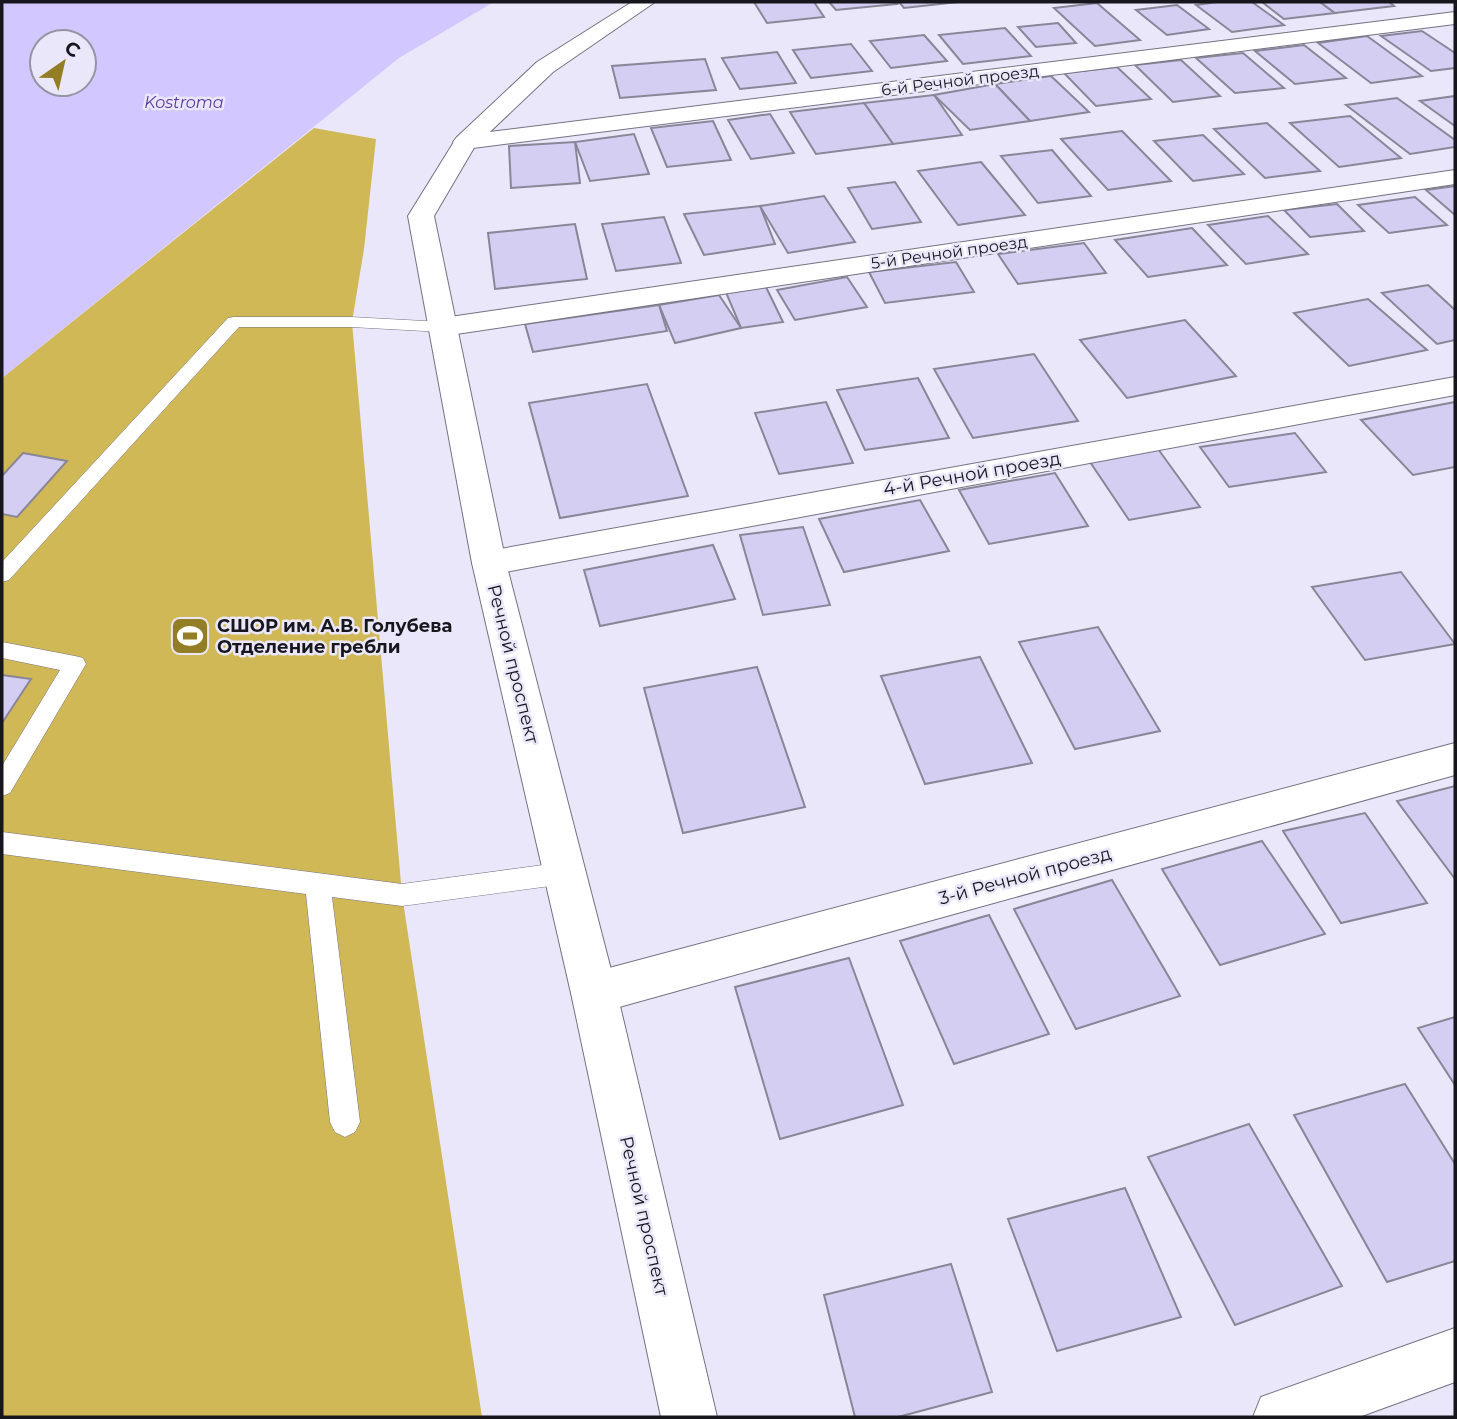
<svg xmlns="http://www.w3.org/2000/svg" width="1457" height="1419" font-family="Montserrat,sans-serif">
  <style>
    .green { fill: #d0b856 }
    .water { fill: #d2c8ff; fill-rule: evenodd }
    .building { fill: #d4cef3; stroke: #898697; stroke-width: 2 }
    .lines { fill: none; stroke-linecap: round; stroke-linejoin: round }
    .lane-casing { stroke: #757282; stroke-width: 1 }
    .street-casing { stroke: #757282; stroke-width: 2 }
    .secondary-casing { stroke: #757282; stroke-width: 2 }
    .lane { fill: #fff; fill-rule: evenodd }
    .street { fill: #fff; fill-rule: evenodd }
    .secondary { fill: #fff; fill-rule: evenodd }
    .labels { text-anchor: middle; stroke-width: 5; stroke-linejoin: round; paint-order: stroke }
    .far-street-label { font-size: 16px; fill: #18161d; stroke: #eae7fa }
    .far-water-label { font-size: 16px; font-style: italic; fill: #58389e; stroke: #eae7fa }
    .street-label { font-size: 18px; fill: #18161d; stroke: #eae7fa }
    .poi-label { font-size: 18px; font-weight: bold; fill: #18161d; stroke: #eae7fa; text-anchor: start }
  </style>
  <rect width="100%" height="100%" fill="#eae7fa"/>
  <path class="green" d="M 314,128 L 376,139 L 364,249 L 352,322 L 402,895 L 482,1417 L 2,1417 L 2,378 Z"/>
  <path class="water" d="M 2,2 L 494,2 L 399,58 L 2,378 ZM 42,42 L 84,42 L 84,84 L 42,84 Z"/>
  <g class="building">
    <path d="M 754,2 L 814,2 L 824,17 L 767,23 Z"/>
    <path d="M 829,2 L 895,2 L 897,4 L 836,10 Z"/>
    <path d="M 899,2 L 958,2 L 904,8 Z"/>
    <path d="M 1217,2 L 1252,2 L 1284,25 L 1232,32 L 1196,5 Z"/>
    <path d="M 1262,2 L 1320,2 L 1335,13 L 1284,19 Z"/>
    <path d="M 1320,2 L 1389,2 L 1394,6 L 1335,13 Z"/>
    <path d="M 1097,3 L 1140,40 L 1095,46 L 1054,8 Z"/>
    <path d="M 1177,5 L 1209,29 L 1167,35 L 1136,10 Z"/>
    <path d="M 1058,23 L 1076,43 L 1036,47 L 1018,27 Z"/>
    <path d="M 1005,28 L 1031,56 L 963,64 L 939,35 Z"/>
    <path d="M 1422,31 L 1455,53 L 1455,68 L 1431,71 L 1381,36 Z"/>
    <path d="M 924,35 L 947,61 L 891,68 L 870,41 Z"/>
    <path d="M 1367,36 L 1422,76 L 1371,83 L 1318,43 Z"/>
    <path d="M 851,44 L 872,71 L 811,78 L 793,50 Z"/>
    <path d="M 1304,45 L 1346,78 L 1295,84 L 1255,51 Z"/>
    <path d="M 777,52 L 796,83 L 740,89 L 722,58 Z"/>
    <path d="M 1243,53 L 1284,88 L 1235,93 L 1196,58 Z"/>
    <path d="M 705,59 L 716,90 L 620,98 L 612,66 Z"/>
    <path d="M 1181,60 L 1220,96 L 1173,102 L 1135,65 Z"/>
    <path d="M 1117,67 L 1151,99 L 1096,106 L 1064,73 Z"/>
    <path d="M 1051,76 L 1089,112 L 1030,121 L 995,84 Z"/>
    <path d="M 995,84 L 1030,121 L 970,130 L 934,95 Z"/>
    <path d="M 934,95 L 962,135 L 893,144 L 864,103 Z"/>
    <path d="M 1455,96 L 1455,126 L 1420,101 Z"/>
    <path d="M 1397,98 L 1455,140 L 1455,147 L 1410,154 L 1346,105 Z"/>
    <path d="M 864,103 L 893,144 L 816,154 L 790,112 Z"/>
    <path d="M 770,114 L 794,153 L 751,159 L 728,120 Z"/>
    <path d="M 1350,116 L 1401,158 L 1339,167 L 1290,123 Z"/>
    <path d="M 713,121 L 731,160 L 667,167 L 651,128 Z"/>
    <path d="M 1267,123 L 1320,171 L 1265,178 L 1214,129 Z"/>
    <path d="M 1122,131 L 1171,181 L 1108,190 L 1061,139 Z"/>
    <path d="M 634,134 L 649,174 L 590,181 L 575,142 Z"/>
    <path d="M 1203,135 L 1244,174 L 1193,181 L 1154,141 Z"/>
    <path d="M 575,142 L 580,183 L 511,188 L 509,146 Z"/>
    <path d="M 1052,150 L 1091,196 L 1038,203 L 1001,156 Z"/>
    <path d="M 981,162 L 1025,215 L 958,225 L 918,171 Z"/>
    <path d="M 895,182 L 921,222 L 872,229 L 848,188 Z"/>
    <path d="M 1455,186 L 1455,215 L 1426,190 Z"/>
    <path d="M 824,196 L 855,242 L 788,253 L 760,206 Z"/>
    <path d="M 1415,197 L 1447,225 L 1389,233 L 1358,205 Z"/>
    <path d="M 1337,204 L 1364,231 L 1310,237 L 1284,210 Z"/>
    <path d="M 760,206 L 775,244 L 704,255 L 684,214 Z"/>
    <path d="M 1268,216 L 1308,254 L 1246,264 L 1208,225 Z"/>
    <path d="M 664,217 L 681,263 L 616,271 L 602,224 Z"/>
    <path d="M 575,224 L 587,279 L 495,289 L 488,233 Z"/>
    <path d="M 1192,228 L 1227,265 L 1148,277 L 1115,240 Z"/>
    <path d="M 1084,243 L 1106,273 L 1018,284 L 998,254 Z"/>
    <path d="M 956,262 L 974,292 L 885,303 L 869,272 Z"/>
    <path d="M 847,277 L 867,307 L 795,320 L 777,290 Z"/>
    <path d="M 765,285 L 783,322 L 741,328 L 725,290 Z"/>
    <path d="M 1428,285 L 1455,310 L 1455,340 L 1437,344 L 1382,293 Z"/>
    <path d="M 719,295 L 741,328 L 675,343 L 659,305 Z"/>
    <path d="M 1368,299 L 1427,350 L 1349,366 L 1294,313 Z"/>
    <path d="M 659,305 L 667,331 L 533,352 L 525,324 Z"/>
    <path d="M 1185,320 L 1236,376 L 1127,398 L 1080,340 Z"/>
    <path d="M 1034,354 L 1078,421 L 973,438 L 934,369 Z"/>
    <path d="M 918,378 L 949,438 L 865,450 L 837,390 Z"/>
    <path d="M 647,384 L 688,496 L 560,518 L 529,403 Z"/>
    <path d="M 826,402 L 853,463 L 779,474 L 755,413 Z"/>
    <path d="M 1455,402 L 1455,467 L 1413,475 L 1361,420 Z"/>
    <path d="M 1295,433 L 1326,472 L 1229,487 L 1200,447 Z"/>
    <path d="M 1153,442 L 1200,507 L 1129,520 L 1084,453 Z"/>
    <path d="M 23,453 L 67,461 L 17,517 L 2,514 L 2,476 Z"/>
    <path d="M 1055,473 L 1088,526 L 989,544 L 959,490 Z"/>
    <path d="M 920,500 L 949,551 L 844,572 L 819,519 Z"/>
    <path d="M 803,527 L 830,605 L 763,615 L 740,535 Z"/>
    <path d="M 713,545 L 735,599 L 600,626 L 584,570 Z"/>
    <path d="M 1401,572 L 1455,644 L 1365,660 L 1312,587 Z"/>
    <path d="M 1098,627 L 1160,731 L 1075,749 L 1019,642 Z"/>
    <path d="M 980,657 L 1032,763 L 925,784 L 881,676 Z"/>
    <path d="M 757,667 L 805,807 L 683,833 L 644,688 Z"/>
    <path d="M 2,675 L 31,679 L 2,723 Z"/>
    <path d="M 1455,786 L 1455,879 L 1397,801 Z"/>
    <path d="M 1365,813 L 1427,903 L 1341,923 L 1283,831 Z"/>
    <path d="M 1262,841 L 1325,934 L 1220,965 L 1162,869 Z"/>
    <path d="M 1112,880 L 1180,996 L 1076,1029 L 1014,909 Z"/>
    <path d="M 989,915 L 1049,1034 L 954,1064 L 900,941 Z"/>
    <path d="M 849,958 L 903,1105 L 780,1139 L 735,987 Z"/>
    <path d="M 1455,1017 L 1455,1085 L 1418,1028 Z"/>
    <path d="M 1405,1084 L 1455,1164 L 1455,1261 L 1387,1282 L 1294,1115 Z"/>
    <path d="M 1249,1124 L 1342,1286 L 1235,1325 L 1148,1157 Z"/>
    <path d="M 1125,1188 L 1181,1317 L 1057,1351 L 1008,1219 Z"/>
    <path d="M 951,1264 L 992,1392 L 898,1417 L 855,1417 L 824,1295 Z"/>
  </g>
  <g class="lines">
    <g class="lane-casing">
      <g id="lane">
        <path d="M 234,317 L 351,317 L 443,322 L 451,327 L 443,332 L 351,327 L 239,327 L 9,580 L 2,582 L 2,562 L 228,318 Z"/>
        <path d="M 2,642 L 75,656 L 83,658 L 86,664 L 10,793 L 2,796 L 2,766 L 60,670 L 2,658 Z"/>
        <path d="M 2,832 L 402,884 L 565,862 L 574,865 L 578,873 L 574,881 L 565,884 L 402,906 L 332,897 L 360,1122 L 355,1132 L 345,1137 L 335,1132 L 330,1122 L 306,894 L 2,854 Z"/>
      </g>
    </g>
    <g class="street-casing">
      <g id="street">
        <path d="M 1455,12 L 1455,24 L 465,149 L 457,147 L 453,142 L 457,137 L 465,135 Z"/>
        <path d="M 1455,170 L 1455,184 L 443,336 L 433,333 L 429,327 L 433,321 L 443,318 Z"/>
        <path d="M 1455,377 L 1455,395 L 489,575 L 477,572 L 472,563 L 477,554 L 489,551 Z"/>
        <path d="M 1455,743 L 1455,775 L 594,1014 L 578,1008 L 571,993 L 578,978 L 594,972 Z"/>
        <path d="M 1455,1328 L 1455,1382 L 1359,1417 L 1253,1417 L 1261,1397 Z"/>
      </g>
    </g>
    <g class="secondary-casing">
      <path id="secondary" d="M 632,2 L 655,2 L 553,72 L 475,146 L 434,216 L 506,563 L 617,993 L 717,1417 L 661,1417 L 571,993 L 472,563 L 408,216 L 457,137 L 537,62 Z"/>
    </g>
    <use href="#lane" class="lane"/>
    <use href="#street" class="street"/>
    <use href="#secondary" class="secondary"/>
  </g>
  <defs>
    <g id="stadium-square" transform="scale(2.0125)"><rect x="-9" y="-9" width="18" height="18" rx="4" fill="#937e25" stroke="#eae7fa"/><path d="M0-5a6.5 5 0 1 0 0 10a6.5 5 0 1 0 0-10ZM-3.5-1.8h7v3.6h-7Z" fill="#fff"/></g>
  </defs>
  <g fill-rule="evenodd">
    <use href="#stadium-square" x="190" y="636"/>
  </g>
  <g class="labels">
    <g class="far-street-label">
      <text transform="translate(960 80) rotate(-7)" y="6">6-й Речной проезд</text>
      <text transform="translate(949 252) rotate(-8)" y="6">5-й Речной проезд</text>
    </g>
    <g class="far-water-label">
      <text x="184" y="108">Kostroma</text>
    </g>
    <g class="street-label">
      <text transform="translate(972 474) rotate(-10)" y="6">4-й Речной проезд</text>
      <text transform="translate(513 664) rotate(76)" y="6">Речной проспект</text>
      <text transform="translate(1025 876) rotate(-15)" y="6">3-й Речной проезд</text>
      <text transform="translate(644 1216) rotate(77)" y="6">Речной проспект</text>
    </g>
    <g class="poi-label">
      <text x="217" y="632">СШОР им. А.В. Голубева<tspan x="217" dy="21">Отделение гребли</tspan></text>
    </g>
  </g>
  <rect width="1457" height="1419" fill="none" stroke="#18161d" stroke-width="7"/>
  <g transform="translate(63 63) rotate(34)"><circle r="33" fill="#eae7fa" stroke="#9693a2" stroke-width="2"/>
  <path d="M0-5L12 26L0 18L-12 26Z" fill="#937e25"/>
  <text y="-10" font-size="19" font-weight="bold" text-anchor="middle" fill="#18161d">С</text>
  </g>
</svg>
